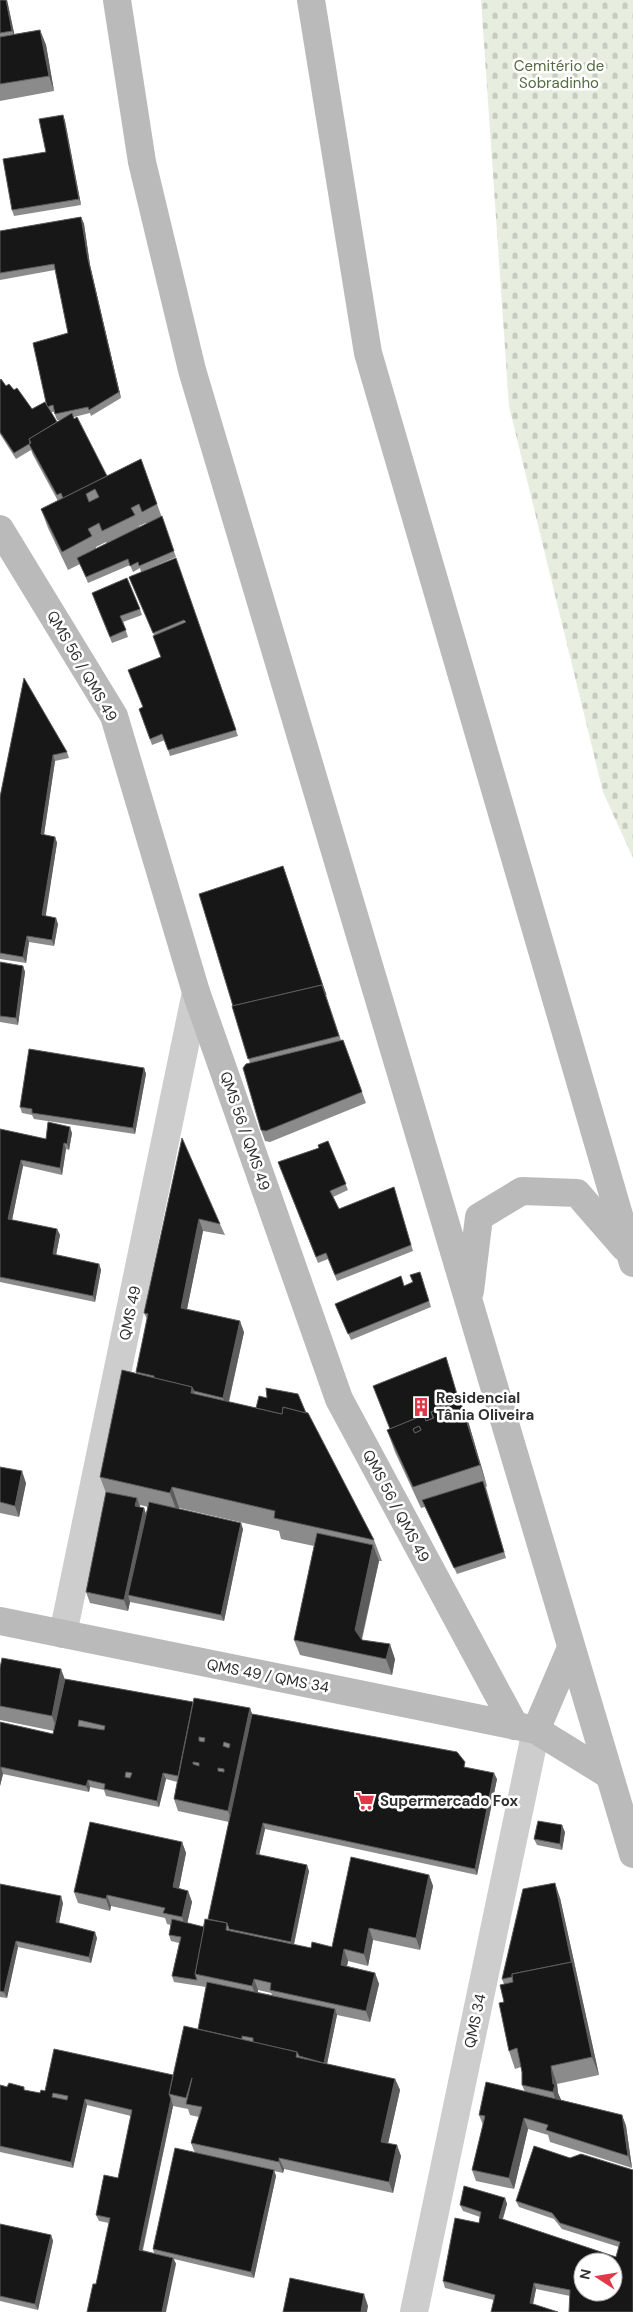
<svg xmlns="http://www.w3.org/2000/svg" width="633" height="2312" font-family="'DM Sans',sans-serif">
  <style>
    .cemetery { fill: url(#cemetery-stones) }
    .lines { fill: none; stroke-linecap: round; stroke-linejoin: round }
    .street { stroke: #cdcdcd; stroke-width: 28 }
    .secondary { stroke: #bababa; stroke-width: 28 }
    .wall { fill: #8b8b8b; fill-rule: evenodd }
    .shaded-wall { fill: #5d5d5d }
    .building { fill: #171717; stroke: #5d5d5d; fill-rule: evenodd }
    .labels { text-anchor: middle; stroke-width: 5; stroke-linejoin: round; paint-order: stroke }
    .park-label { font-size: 15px; fill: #546b3f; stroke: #fff }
    .street-label { font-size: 15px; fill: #303030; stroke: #fff }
    .poi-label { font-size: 15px; font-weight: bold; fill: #303030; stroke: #fff; text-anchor: start }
  </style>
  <defs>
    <pattern id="cemetery-stones" width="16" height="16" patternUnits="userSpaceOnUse" patternTransform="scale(1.25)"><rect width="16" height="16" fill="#e7eddf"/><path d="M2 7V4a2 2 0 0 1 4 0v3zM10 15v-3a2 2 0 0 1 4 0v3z" fill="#c6ccc0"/></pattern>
  </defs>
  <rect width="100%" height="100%" fill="#fff"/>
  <path class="cemetery" d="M 481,0 L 633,0 L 633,858 L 603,792 L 509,406 Z"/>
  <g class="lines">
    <g class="street">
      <path d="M 63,1634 L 196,992"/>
      <path d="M 414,2312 L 536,1730"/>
    </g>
    <g class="secondary">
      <path d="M 117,0 L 142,162 L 192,370 L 633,1854"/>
      <path d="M 311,0 L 368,353 L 633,1263"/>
      <path d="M 0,529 L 114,716 L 196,992 L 339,1399 L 515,1726"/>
      <path d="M 470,1291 L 479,1217 L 522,1191 L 577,1193 L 624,1247"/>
      <path d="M 0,1621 L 536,1730 L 609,1775"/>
      <path d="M 536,1730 L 571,1648"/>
    </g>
  </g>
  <g class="wall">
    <path d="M 0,0 L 7,0 L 14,34 L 40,30 L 46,45 L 54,91 L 0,101 Z"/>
    <path d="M 63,115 L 65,121 L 81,205 L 14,216 L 12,210 L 46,152 Z"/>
    <path d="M 81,217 L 84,224 L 90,265 L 121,398 L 91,416 L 90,413 L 74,417 L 107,476 L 141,459 L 176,557 L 141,572 L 140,568 L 133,572 L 130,565 L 88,583 L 80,564 L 68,570 L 48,528 L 41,509 L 58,501 L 33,455 L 31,450 L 16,459 L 0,434 L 0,380 L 6,386 L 14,390 L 32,409 L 47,406 L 68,333 L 55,270 L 0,280 L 0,231 ZM 51,412 L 54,412 L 57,420 L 61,420 L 57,422 ZM 146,523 L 146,524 L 139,527 L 139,526 ZM 106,542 L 107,544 L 96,549 L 96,547 Z"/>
    <path d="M 176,558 L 238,736 L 170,756 L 165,740 L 152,745 L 139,709 L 143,707 L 161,657 L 154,635 L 129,577 Z"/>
    <path d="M 94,599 L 140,609 L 142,615 L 123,622 L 128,637 L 112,643 Z"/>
    <path d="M 24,678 L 67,752 L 69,758 L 55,761 L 44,835 L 55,837 L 57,843 L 45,916 L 58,924 L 54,946 L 29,942 L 26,963 L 0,959 L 0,797 Z"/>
    <path d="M 283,866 L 341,1040 L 343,1040 L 366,1103 L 270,1142 L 265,1141 L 261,1130 L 250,1063 L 232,1006 Z"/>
    <path d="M 0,962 L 23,966 L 25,972 L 18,1025 L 0,1022 Z"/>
    <path d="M 144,1068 L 146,1074 L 135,1134 L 34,1119 L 32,1115 L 22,1113 L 20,1107 Z"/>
    <path d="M 0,1129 L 46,1139 L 72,1133 L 69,1150 L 66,1149 L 62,1175 L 23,1166 L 12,1220 L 57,1229 L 60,1235 L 56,1255 L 99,1264 L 101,1270 L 95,1302 L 0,1282 Z"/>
    <path d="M 182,1138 L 220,1224 L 225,1235 L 203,1231 L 187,1309 L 244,1332 L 229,1402 L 256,1408 L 306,1413 L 374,1540 L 382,1561 L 379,1561 L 362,1640 L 395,1659 L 392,1675 L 300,1655 L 294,1640 L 314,1546 L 281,1539 L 279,1531 L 179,1508 L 179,1509 L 243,1529 L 224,1621 L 130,1602 L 128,1611 L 90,1603 L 86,1592 L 106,1493 L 100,1477 L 136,1374 L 136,1372 L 147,1319 L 144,1313 ZM 140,1505 L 148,1507 L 146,1514 L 144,1508 L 140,1507 Z"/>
    <path d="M 328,1141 L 348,1190 L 333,1197 L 339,1209 L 394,1187 L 413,1251 L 337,1281 L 328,1259 L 318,1263 L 278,1162 L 319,1148 Z"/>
    <path d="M 422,1278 L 431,1307 L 351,1340 L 335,1304 L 404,1286 Z"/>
    <path d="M 459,1401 L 468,1421 L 487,1486 L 486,1487 L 506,1558 L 457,1574 L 425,1507 L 421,1508 L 395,1452 L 387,1430 Z"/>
    <path d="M 0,1467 L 26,1483 L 19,1517 L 0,1513 Z"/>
    <path d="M 0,1668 L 65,1679 L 193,1702 L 250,1708 L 252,1714 L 467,1768 L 497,1779 L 477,1875 L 265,1829 L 259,1855 L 309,1871 L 294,1945 L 311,1948 L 332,1947 L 429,1875 L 433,1886 L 420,1950 L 373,1940 L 368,1966 L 348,1961 L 347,1966 L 375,1973 L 379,1984 L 370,2022 L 337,2015 L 327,2064 L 395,2079 L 400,2090 L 388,2143 L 401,2156 L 393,2193 L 284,2169 L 283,2173 L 274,2171 L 276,2176 L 254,2278 L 174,2259 L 176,2264 L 96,2284 L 109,2223 L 99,2221 L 96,2215 L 118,2178 L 131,2116 L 87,2105 L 73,2168 L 0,2152 L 0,2085 L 40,2093 L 45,2091 L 173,2075 L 198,2029 L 206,1987 L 174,1982 L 172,1976 L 179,1943 L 171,1941 L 169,1935 L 171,1925 L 167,1924 L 165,1918 L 111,1906 L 110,1911 L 78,1903 L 74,1892 L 182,1842 L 186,1853 L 179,1888 L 188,1891 L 192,1902 L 187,1923 L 204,1927 L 208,1919 L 229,1822 L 178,1811 L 174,1799 L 177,1782 L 166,1779 L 159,1807 L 106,1796 L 104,1790 L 90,1787 L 89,1792 L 3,1774 L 0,1786 L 0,1722 L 53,1734 L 54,1731 L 0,1720 ZM 258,1990 L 271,1993 L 272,1995 L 258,1992 ZM 173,2106 L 188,2109 L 190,2115 L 199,2117 L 191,2143 L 195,2153 L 153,2249 L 154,2253 L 143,2250 Z"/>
    <path d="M 565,1832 L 562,1850 L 537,1845 L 534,1839 Z"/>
    <path d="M 0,1884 L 63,1903 L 59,1923 L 97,1938 L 91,1963 L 18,1947 L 7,1998 L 0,1997 Z"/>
    <path d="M 560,1898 L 599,2075 L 557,2084 L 558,2093 L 561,2100 L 622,2115 L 626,2126 L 632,2168 L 550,2142 L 548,2135 L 528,2129 L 514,2189 L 476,2181 L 472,2170 L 483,2125 L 479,2115 L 525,2092 L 522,2085 L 522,2072 L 521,2067 L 515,2069 L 509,2051 L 504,1984 L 502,1979 Z"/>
    <path d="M 570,2158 L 633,2170 L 633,2312 L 570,2296 L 536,2289 L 533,2304 L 494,2300 L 445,2288 L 443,2281 L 479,2223 L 480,2217 L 463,2211 L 460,2205 L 505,2198 L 507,2204 L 503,2219 L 616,2257 L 619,2247 L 562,2229 L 554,2219 L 519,2207 L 516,2201 Z"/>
    <path d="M 0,2224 L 51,2235 L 53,2241 L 38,2310 L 0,2301 Z"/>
  </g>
  <g class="shaded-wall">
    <path d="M 6,0 L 7,0 L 15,37 L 12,31 Z"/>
    <path d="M 40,30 L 46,45 L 54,91 L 49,76 Z"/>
    <path d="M 63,115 L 65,121 L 81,205 L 79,199 Z"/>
    <path d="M 81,217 L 84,224 L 90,265 L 121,398 L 119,392 L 88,259 Z"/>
    <path d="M 53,755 L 55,761 L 43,841 L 41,834 Z"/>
    <path d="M 55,837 L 57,843 L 45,921 L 42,915 Z"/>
    <path d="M 56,918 L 58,924 L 54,946 L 52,940 Z"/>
    <path d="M 27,936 L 29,942 L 26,963 L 23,957 Z"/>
    <path d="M 23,966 L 25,972 L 18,1025 L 16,1018 Z"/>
    <path d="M 144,1068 L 146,1074 L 135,1134 L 133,1128 Z"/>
    <path d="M 70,1127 L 72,1133 L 69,1150 L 67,1144 Z"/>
    <path d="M 64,1143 L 66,1149 L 62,1175 L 60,1168 Z"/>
    <path d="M 21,1160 L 23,1166 L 11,1225 L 8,1219 Z"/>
    <path d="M 199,1219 L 203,1231 L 185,1319 L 181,1308 Z"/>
    <path d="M 57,1229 L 60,1235 L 55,1260 L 53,1254 Z"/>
    <path d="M 99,1264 L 101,1270 L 95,1302 L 93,1296 Z"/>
    <path d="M 240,1321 L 244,1332 L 227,1409 L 223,1398 Z"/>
    <path d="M 192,1387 L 200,1408 L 191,1393 Z"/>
    <path d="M 460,1400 L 468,1421 L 487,1486 L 480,1465 Z"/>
    <path d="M 22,1471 L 26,1483 L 19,1517 L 15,1506 Z"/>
    <path d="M 172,1487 L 179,1508 L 178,1514 L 170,1493 Z"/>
    <path d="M 137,1498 L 141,1510 L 135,1506 Z"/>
    <path d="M 144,1508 L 148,1520 L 128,1595 L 130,1602 L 128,1611 L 124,1600 Z"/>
    <path d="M 241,1523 L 243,1529 L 224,1621 L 221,1615 Z"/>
    <path d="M 373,1545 L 379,1561 L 360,1645 L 355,1630 Z"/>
    <path d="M 390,1644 L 395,1659 L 392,1675 L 386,1659 Z"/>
    <path d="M 61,1669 L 67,1685 L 58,1732 L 52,1716 Z"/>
    <path d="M 250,1708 L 254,1720 L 232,1822 L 228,1811 Z"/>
    <path d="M 1,1767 L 3,1774 L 0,1786 L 0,1770 Z"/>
    <path d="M 163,1773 L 166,1779 L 159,1807 L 157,1801 Z"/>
    <path d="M 494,1773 L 497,1779 L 477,1875 L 475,1869 Z"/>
    <path d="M 88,1780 L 90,1787 L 89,1792 L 86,1786 Z"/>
    <path d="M 263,1823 L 265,1829 L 258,1860 L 256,1854 Z"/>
    <path d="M 562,1825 L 565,1832 L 562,1850 L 560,1844 Z"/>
    <path d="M 182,1842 L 186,1853 L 177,1898 L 173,1887 Z"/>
    <path d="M 307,1865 L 309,1871 L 293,1948 L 291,1942 Z"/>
    <path d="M 429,1875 L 433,1886 L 420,1950 L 416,1938 Z"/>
    <path d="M 555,1883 L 560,1898 L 599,2075 L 592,2057 Z"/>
    <path d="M 188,1891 L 192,1902 L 186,1929 L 182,1917 Z"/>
    <path d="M 107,1895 L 111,1906 L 110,1911 L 106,1899 Z"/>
    <path d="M 61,1896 L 63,1903 L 58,1928 L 56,1922 Z"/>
    <path d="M 369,1928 L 373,1940 L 368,1966 L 364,1954 Z"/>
    <path d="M 95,1932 L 97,1938 L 91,1963 L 89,1957 Z"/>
    <path d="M 16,1941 L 18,1947 L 7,1998 L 4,1992 Z"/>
    <path d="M 344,1949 L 348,1961 L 345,1976 L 341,1965 Z"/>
    <path d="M 375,1973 L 379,1984 L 370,2022 L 366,2011 Z"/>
    <path d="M 254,1979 L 258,1990 L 257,1998 L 252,1986 Z"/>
    <path d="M 335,2009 L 337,2015 L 326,2069 L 324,2063 Z"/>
    <path d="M 551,2066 L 557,2084 L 558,2093 L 562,2102 L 559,2110 L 553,2092 Z"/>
    <path d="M 395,2079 L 400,2090 L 386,2153 L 381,2142 Z"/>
    <path d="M 85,2099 L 87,2105 L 73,2168 L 71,2162 Z"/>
    <path d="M 171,2099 L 173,2106 L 141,2256 L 139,2250 Z"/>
    <path d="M 622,2115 L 626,2126 L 632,2168 L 628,2156 Z"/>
    <path d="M 524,2118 L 528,2129 L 514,2189 L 509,2178 Z"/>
    <path d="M 397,2145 L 401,2156 L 393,2193 L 389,2182 Z"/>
    <path d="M 279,2158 L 284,2169 L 283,2173 L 279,2162 Z"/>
    <path d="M 274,2170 L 276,2176 L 254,2278 L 251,2272 Z"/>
    <path d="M 505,2198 L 507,2204 L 501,2224 L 499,2218 Z"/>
    <path d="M 51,2235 L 53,2241 L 38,2310 L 35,2304 Z"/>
    <path d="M 173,2258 L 176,2264 L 166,2312 L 162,2312 Z"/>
    <path d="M 534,2283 L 536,2289 L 532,2309 L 530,2303 Z"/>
    <path d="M 364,2294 L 368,2306 L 367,2312 L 361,2312 Z"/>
  </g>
  <g class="building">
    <path d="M 0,0 L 6,0 L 12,31 L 0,33 Z"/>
    <path d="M 40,30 L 49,76 L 0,84 L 0,37 Z"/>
    <path d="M 63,115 L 79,199 L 12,210 L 3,159 L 46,152 L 39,119 Z"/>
    <path d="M 81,217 L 88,259 L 119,392 L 89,410 L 88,407 L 55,414 L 53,405 L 47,407 L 33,343 L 68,333 L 54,264 L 0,273 L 0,231 Z"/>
    <path d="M 1,379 L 6,386 L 9,384 L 14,390 L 17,388 L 32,409 L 45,402 L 57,422 L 29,439 L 30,443 L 29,444 L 14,453 L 0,432 L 0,380 Z"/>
    <path d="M 72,413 L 74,419 L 77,417 L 107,476 L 63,498 L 61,493 L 57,495 L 29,444 L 31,443 L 29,439 Z"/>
    <path d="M 141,459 L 157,504 L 142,512 L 139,504 L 131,508 L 135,515 L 102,531 L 99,523 L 88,529 L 92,536 L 62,552 L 41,509 ZM 95,489 L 99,497 L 89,502 L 86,494 Z"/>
    <path d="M 162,516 L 174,551 L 139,566 L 138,562 L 130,566 L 128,559 L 86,577 L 77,558 Z"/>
    <path d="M 176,558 L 236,730 L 168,750 L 162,734 L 150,739 L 139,709 L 143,707 L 128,670 L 161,657 L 153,636 L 186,622 L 184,620 L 153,633 L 129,577 Z"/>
    <path d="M 127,578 L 140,609 L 120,616 L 126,630 L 110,637 L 92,593 Z"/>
    <path d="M 24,678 L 67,752 L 53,755 L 41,834 L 55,837 L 42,915 L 56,918 L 52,940 L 27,936 L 23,957 L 0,953 L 0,797 Z"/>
    <path d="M 283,866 L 326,995 L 322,985 L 233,1006 L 199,894 Z"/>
    <path d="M 0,962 L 23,966 L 16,1018 L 0,1016 Z"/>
    <path d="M 322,985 L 339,1036 L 248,1059 L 232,1006 Z"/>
    <path d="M 343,1040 L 362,1092 L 266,1131 L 261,1130 L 243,1068 L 246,1064 Z"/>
    <path d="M 29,1049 L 144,1068 L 133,1128 L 32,1113 L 32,1109 L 20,1107 Z"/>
    <path d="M 48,1122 L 70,1127 L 67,1144 L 64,1143 L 60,1168 L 21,1160 L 8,1219 L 57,1229 L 53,1254 L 99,1264 L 93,1296 L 0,1277 L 0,1129 L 46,1139 Z"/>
    <path d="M 182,1138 L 220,1224 L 199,1219 L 181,1308 L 240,1321 L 223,1398 L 194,1391 L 192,1387 L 154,1378 L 154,1376 L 136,1372 L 148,1314 L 144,1313 Z"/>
    <path d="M 328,1141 L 346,1184 L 330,1191 L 339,1209 L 394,1187 L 411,1245 L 335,1275 L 326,1253 L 316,1257 L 278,1162 L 319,1148 L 318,1145 Z"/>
    <path d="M 420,1272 L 429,1301 L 348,1334 L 335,1304 L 401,1276 L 404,1286 L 413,1282 L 410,1275 Z"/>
    <path d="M 446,1357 L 459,1401 L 431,1412 L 433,1418 L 426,1421 L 424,1415 L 390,1429 L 373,1386 Z"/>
    <path d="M 122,1370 L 192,1387 L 191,1393 L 282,1414 L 283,1407 L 308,1413 L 374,1540 L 274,1518 L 275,1511 L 172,1487 L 170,1493 L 100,1477 Z"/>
    <path d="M 266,1388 L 298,1394 L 306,1413 L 283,1407 L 282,1414 L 256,1408 L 259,1396 L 267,1398 Z"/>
    <path d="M 460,1400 L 480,1465 L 413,1487 L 387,1430 L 424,1415 L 426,1421 L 434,1418 L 431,1412 ZM 419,1426 L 421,1430 L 415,1433 L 413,1429 Z"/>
    <path d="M 419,1426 L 421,1430 L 415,1433 L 413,1429 Z"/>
    <path d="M 0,1467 L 22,1471 L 15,1506 L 0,1502 Z"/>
    <path d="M 483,1481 L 504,1552 L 454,1568 L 422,1500 Z"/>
    <path d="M 106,1492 L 137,1498 L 135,1506 L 144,1508 L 124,1600 L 86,1592 Z"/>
    <path d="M 149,1502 L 241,1523 L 221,1615 L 128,1595 Z"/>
    <path d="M 317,1533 L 373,1545 L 355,1630 L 362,1640 L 390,1644 L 386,1659 L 294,1640 Z"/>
    <path d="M 2,1658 L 61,1669 L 52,1716 L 0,1706 L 0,1668 Z"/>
    <path d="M 65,1679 L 193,1702 L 178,1776 L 163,1773 L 157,1801 L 104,1789 L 105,1784 L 88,1780 L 86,1786 L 1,1767 L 0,1770 L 0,1722 L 53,1734 ZM 79,1720 L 105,1726 L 104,1730 L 78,1726 ZM 126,1772 L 132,1773 L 130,1778 L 125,1777 Z"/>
    <path d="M 194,1698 L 250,1708 L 228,1811 L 174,1799 ZM 199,1737 L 205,1738 L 204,1742 L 199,1741 ZM 224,1742 L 230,1744 L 229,1748 L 223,1746 ZM 193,1762 L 199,1763 L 199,1766 L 193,1764 ZM 218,1768 L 224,1769 L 224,1772 L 218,1771 Z"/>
    <path d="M 252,1714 L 457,1752 L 465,1762 L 464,1767 L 494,1773 L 475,1869 L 263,1823 L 256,1854 L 307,1865 L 291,1942 L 229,1929 L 227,1923 L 208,1919 Z"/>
    <path d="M 538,1821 L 562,1825 L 560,1844 L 534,1839 Z"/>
    <path d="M 90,1822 L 182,1842 L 173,1887 L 188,1891 L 182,1917 L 163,1913 L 165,1908 L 107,1895 L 106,1899 L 74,1892 Z"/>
    <path d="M 351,1857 L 429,1875 L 416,1938 L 369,1928 L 364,1954 L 344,1949 L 341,1965 L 375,1973 L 366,2011 L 270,1990 L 271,1983 L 254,1979 L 252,1986 L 195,1974 L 205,1919 L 227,1923 L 226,1930 L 311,1948 L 312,1942 L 332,1947 Z"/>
    <path d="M 555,1883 L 572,1965 L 572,1962 L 512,1974 L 512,1977 L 502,1979 L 523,1889 Z"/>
    <path d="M 0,1884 L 61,1896 L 56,1922 L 95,1932 L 89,1957 L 16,1941 L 4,1992 L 0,1991 Z"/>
    <path d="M 172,1919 L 204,1927 L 195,1974 L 197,1980 L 172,1976 L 181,1937 L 169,1935 Z"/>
    <path d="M 572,1962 L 592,2057 L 551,2066 L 553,2084 L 555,2084 L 553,2092 L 522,2085 L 522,2072 L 517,2048 L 509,2051 L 499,2003 L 504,2002 L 500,1985 L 513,1982 L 512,1974 Z"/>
    <path d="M 207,1982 L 335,2009 L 324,2063 L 299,2056 L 297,2052 L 253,2042 L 253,2038 L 242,2036 L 242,2039 L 198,2029 Z"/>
    <path d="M 184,2026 L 297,2052 L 296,2057 L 395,2079 L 381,2142 L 397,2145 L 389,2182 L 279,2158 L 279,2162 L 191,2143 L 202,2107 L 186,2104 L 192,2078 L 186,2098 L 169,2094 Z"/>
    <path d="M 54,2049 L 173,2075 L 169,2094 L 171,2099 L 139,2250 L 173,2258 L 162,2312 L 87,2312 L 93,2284 L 96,2284 L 110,2218 L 96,2215 L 104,2175 L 118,2178 L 132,2110 L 85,2099 L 71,2162 L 0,2146 L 0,2085 L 7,2087 L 9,2083 L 24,2087 L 24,2090 L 40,2093 L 41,2090 L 45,2091 ZM 53,2093 L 68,2096 L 67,2100 L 52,2097 Z"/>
    <path d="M 486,2082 L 622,2115 L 628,2156 L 546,2130 L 548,2125 L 524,2118 L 509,2178 L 472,2170 L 485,2116 L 479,2115 Z"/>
    <path d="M 534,2146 L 570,2158 L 581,2154 L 633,2170 L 633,2312 L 569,2312 L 570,2290 L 534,2283 L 530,2303 L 558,2312 L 491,2312 L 495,2295 L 443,2281 L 455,2218 L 479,2223 L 481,2212 L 460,2205 L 464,2186 L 505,2198 L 499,2218 L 616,2257 L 620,2242 L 560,2223 L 552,2213 L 516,2201 ZM 583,2262 L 613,2262 L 613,2292 L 583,2292 Z"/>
    <path d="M 175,2148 L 274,2170 L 251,2272 L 153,2249 Z"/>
    <path d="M 0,2224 L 51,2235 L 35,2304 L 0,2296 Z"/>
    <path d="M 290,2278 L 364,2294 L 361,2312 L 283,2312 Z"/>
  </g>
  <defs>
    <g id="building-bare" transform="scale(1.5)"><path d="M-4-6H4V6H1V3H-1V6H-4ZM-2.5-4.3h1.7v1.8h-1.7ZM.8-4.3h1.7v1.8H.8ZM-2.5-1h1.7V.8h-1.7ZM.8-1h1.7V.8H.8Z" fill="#e03a49" stroke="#fff" stroke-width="2.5" paint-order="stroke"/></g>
    <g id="supermarket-bare" transform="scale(1.5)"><path d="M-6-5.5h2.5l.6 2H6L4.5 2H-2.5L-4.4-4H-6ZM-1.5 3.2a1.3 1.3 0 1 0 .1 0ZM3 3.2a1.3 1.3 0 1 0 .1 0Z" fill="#e03a49" stroke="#fff" stroke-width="2.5" paint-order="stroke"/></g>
  </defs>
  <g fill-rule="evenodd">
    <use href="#building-bare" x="421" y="1407"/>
    <use href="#supermarket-bare" x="365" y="1801"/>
  </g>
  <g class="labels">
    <g class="park-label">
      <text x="559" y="71">Cemitério de<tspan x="559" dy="17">Sobradinho</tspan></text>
    </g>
    <g class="street-label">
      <text transform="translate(82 666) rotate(60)" y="5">QMS 56 / QMS 49</text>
      <text transform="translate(245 1131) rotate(71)" y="5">QMS 56 / QMS 49</text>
      <text transform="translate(130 1313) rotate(-78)" y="5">QMS 49</text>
      <text transform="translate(396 1506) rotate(62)" y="5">QMS 56 / QMS 49</text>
      <text transform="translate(268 1676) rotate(11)" y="5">QMS 49 / QMS 34</text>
      <text transform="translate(475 2021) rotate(-78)" y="5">QMS 34</text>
    </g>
    <g class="poi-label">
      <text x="436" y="1403">Residencial<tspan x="436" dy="17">Tânia Oliveira</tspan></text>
      <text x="380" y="1806">Supermercado Fox</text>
    </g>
  </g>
  <g transform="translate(598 2277) rotate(282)"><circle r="24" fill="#ffffff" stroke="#acacac"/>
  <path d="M0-4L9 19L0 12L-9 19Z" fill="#e03a49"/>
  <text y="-8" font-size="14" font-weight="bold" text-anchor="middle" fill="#303030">N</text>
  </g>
</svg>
